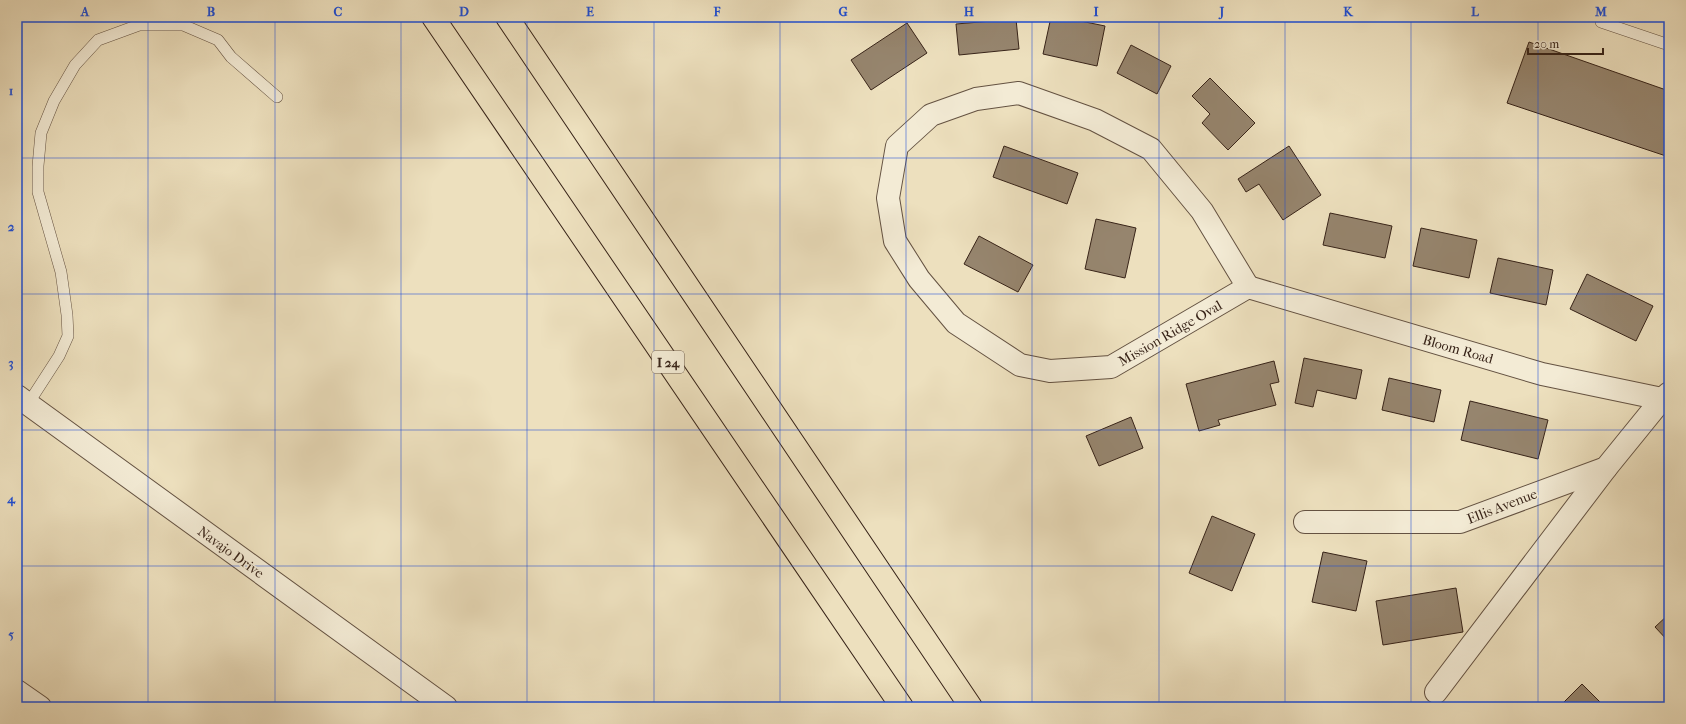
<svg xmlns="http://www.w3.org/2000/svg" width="1686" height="724" font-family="'IM FELL French Canon',serif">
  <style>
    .building { fill: #96856e; stroke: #372318 }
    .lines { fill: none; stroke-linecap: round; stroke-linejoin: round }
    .service-casing { stroke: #645242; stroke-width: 12 }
    .minor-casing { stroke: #645242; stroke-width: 24 }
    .motorway-casing { stroke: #372318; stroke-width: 24 }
    .service { stroke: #f3ebd5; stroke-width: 11 }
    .minor { stroke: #f3ebd5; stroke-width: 22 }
    .motorway { stroke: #ede0be; stroke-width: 22 }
    .grid { fill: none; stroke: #1d4ed8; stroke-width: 1; stroke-opacity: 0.55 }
    .labels { text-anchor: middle; stroke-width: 3; stroke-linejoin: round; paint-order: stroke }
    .shield { fill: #f3ebd5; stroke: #6f5f51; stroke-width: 1 }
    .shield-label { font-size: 13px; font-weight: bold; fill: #372318 }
    .street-label { font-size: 14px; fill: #372318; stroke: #f3ebd5 }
    .neatline { fill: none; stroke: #1d4ed8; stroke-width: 1.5 }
    .grid-label { font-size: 13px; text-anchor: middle; font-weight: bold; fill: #1d4ed8 }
  </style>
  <rect width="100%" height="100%" fill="#ede0be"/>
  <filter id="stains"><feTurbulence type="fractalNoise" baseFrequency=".005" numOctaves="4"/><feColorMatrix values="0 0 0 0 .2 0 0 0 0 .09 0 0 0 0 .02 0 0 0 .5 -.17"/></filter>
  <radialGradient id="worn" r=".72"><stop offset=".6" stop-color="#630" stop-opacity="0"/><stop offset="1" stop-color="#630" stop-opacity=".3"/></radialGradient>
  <g class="building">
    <path d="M 1051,17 L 1061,17 L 1105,26 L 1097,66 L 1043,54 Z"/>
    <path d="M 1016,19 L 1019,49 L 959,55 L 956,24 Z"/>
    <path d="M 907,23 L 927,53 L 871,90 L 851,60 Z"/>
    <path d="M 1529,42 L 1669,91 L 1669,157 L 1507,103 Z"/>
    <path d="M 1131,45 L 1171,66 L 1157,94 L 1117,73 Z"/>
    <path d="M 1210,78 L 1255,123 L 1228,150 L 1202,123 L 1210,114 L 1192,96 Z"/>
    <path d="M 1004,146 L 1078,173 L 1067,204 L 993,177 Z"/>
    <path d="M 1289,146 L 1321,195 L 1283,220 L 1259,184 L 1246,192 L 1238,179 Z"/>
    <path d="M 1330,213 L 1392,226 L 1385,258 L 1323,245 Z"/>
    <path d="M 1096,219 L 1136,228 L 1125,278 L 1085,269 Z"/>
    <path d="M 1421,228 L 1477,240 L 1469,278 L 1413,266 Z"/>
    <path d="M 979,236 L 1033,265 L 1018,292 L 964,264 Z"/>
    <path d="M 1498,258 L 1553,270 L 1546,305 L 1490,293 Z"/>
    <path d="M 1587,274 L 1653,306 L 1636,341 L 1570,309 Z"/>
    <path d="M 1304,358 L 1362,370 L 1356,399 L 1317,390 L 1313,407 L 1295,403 Z"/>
    <path d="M 1274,361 L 1279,382 L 1270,384 L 1276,405 L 1218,420 L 1220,425 L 1199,431 L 1186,384 Z"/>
    <path d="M 1389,378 L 1441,390 L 1434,422 L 1382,410 Z"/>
    <path d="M 1470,401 L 1548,420 L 1538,459 L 1461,440 Z"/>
    <path d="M 1131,417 L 1143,448 L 1099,466 L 1086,436 Z"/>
    <path d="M 1212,516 L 1255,534 L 1232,591 L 1189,573 Z"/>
    <path d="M 1323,552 L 1367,561 L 1356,611 L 1312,602 Z"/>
    <path d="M 1456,588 L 1463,632 L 1383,645 L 1376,601 Z"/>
    <path d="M 1669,614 L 1669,642 L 1655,627 Z"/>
    <path d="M 1582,684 L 1605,707 L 1559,707 Z"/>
  </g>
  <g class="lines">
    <g class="service-casing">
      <g id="service">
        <path d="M 1601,22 L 1669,45"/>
        <path d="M 28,404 L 59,356 L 68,336 L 67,315 L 61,272 L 38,192 L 38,166 L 41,133 L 54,101 L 75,65 L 98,40 L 139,25 L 183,25 L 218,40 L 231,57 L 277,97"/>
      </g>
    </g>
    <g class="minor-casing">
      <g id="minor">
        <path d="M 1019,93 L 1095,120 L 1151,149 L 1202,211 L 1248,287 L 1111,367 L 1050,371 L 1020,365 L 956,323 L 919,279 L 895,241 L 888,198 L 897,146 L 931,115 L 976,99 Z"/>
        <path d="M 1248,287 L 1542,374 L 1662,399 L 1669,393"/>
        <path d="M 17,396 L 446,707"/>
        <path d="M 1305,522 L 1460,522 L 1606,468 L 1662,399"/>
        <path d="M 17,691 L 40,707"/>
        <path d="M 1436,692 L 1606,468"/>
      </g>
    </g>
    <g class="motorway-casing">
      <g id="motorway">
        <path d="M 433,17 L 902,707"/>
        <path d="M 507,17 L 971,707"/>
      </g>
    </g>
    <use href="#service" class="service"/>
    <use href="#minor" class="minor"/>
    <use href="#motorway" class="motorway"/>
  </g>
  <path class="grid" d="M 148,17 L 148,707M 275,17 L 275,707M 401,17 L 401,707M 527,17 L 527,707M 654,17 L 654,707M 780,17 L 780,707M 906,17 L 906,707M 1032,17 L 1032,707M 1159,17 L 1159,707M 1285,17 L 1285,707M 1411,17 L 1411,707M 1538,17 L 1538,707M 17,158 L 1669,158M 17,294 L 1669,294M 17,430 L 1669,430M 17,566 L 1669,566"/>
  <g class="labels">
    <rect class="shield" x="652" y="351" width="32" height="22" rx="3"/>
    <g class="shield-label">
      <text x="668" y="367">I 24</text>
    </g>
    <g class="street-label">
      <text transform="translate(1170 333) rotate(-30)" y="5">Mission Ridge Oval</text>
      <text transform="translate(1458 349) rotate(16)" y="5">Bloom Road</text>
      <text transform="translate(1502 506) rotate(-21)" y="5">Ellis Avenue</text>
      <text transform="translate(231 552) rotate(36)" y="5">Navajo Drive</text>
    </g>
  </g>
  <rect width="1686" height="724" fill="none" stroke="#ede0be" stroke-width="44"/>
  <path d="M1528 48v6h75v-6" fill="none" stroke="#372318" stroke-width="2"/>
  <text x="1534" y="48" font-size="12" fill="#372318" stroke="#f3ebd5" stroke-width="3" paint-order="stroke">20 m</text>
  <rect x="22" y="22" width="1642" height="680" class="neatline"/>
  <g class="grid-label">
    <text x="85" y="16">A</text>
    <text x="211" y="16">B</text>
    <text x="338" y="16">C</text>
    <text x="464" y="16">D</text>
    <text x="590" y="16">E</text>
    <text x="717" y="16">F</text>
    <text x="843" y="16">G</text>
    <text x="969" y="16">H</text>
    <text x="1096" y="16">I</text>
    <text x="1222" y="16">J</text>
    <text x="1348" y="16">K</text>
    <text x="1475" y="16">L</text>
    <text x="1601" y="16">M</text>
    <text x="11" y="95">1</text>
    <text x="11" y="231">2</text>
    <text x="11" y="367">3</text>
    <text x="11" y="503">4</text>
    <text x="11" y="639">5</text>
  </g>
  <rect width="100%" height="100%" filter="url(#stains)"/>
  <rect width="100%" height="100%" fill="url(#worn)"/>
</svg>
